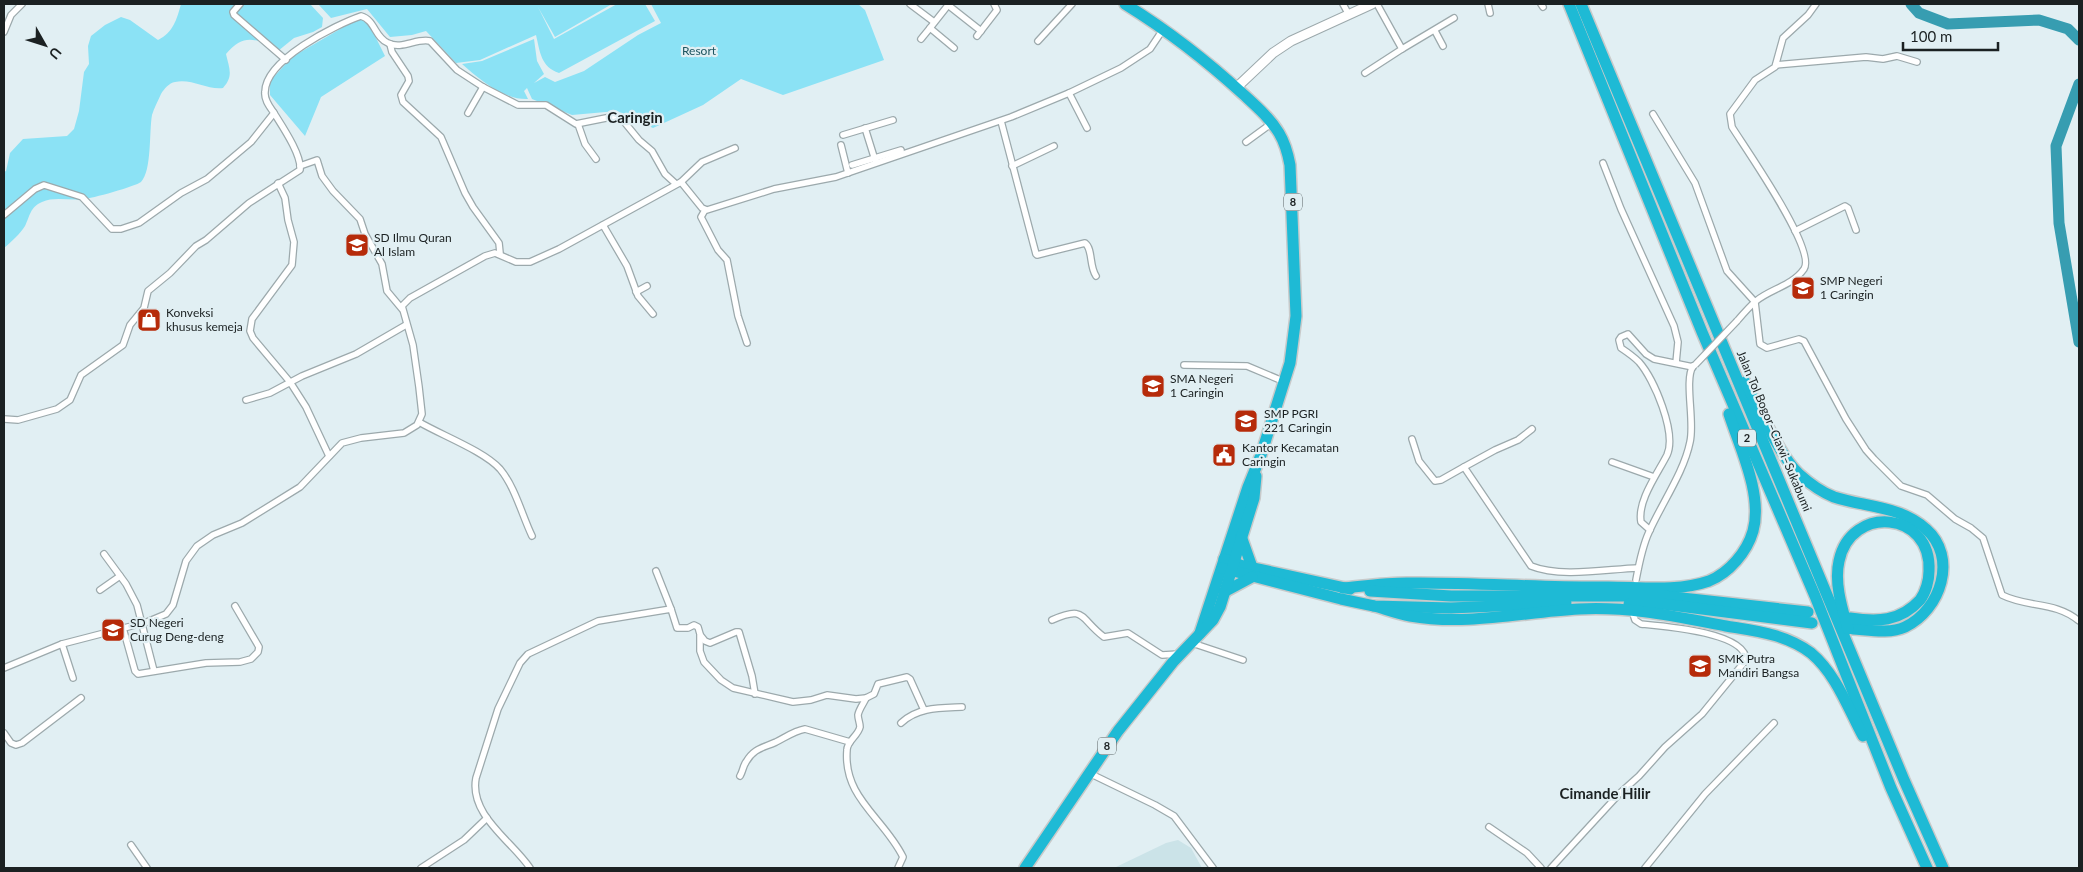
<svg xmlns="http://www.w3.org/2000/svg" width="2083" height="872" font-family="Lato,sans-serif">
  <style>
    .built { fill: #cbe3e8 }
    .green { fill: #8be2f5 }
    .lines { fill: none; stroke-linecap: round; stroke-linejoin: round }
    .river { stroke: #379db1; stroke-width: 11 }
    .street-casing { stroke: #9ca9ac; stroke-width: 8 }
    .secondary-casing { stroke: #9ca9ac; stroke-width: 11 }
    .highway-casing { stroke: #c8caca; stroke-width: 14 }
    .street { stroke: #fff; stroke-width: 5.5 }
    .secondary { stroke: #fff; stroke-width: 9 }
    .highway { stroke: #1ebad5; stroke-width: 11 }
    .street-bridge-casing { stroke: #9ca9ac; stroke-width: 8; stroke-linecap: butt }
    .street-bridge { stroke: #fff; stroke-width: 5.5 }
    .labels { text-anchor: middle; stroke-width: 4.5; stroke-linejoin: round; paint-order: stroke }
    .shield { fill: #e1eff3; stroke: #565f61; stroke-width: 1 }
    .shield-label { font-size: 11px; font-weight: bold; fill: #1b2122 }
    .park-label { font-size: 12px; fill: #1d5560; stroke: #e1eff3 }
    .poi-label { font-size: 12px; fill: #1b2122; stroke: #e1eff3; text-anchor: start }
    .street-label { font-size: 12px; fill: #1b2122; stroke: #e1eff3 }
    .quarter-label { font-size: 15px; font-weight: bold; fill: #1b2122; stroke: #e1eff3 }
  </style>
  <rect width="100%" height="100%" fill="#e1eff3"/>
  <path class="built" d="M 1178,840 L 1191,848 L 1202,868 L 1114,868 L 1166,843 Z"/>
  <g class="green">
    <path d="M 181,4 L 310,4 L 323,18 L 322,27 L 313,32 L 294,38 L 278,51 C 258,39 244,32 226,54 C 229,68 234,76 223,88 C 207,90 191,78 175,82 C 169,83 164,89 161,94 C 158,101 154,108 152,115 C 149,131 152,171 141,182 C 136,186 91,199 83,199 C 69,201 55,196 42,202 C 30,207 30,216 25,226 C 20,234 11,242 4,248 L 4,172 L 6,171 L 10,153 L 23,139 L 67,136 L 74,129 L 79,111 L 84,72 L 89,64 L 88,46 L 91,36 L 105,25 L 121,17 L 130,20 L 158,40 C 173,33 177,19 181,4 Z"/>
    <path d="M 318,4 L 612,4 L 555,37 L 538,7 L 554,39 L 617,4 L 645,4 L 655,21 L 559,73 C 541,67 540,52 536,35 L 480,60 L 456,63 L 426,31 L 412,35 L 390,37 L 367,9 L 331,18 Z"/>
    <path d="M 651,4 L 858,4 L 865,10 L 884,60 L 783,95 L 741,79 L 703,105 L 653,128 L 617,111 L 572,115 L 532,99 L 527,88 L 524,91 L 528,99 C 504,100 480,80 462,64 L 482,61 L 534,39 L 537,61 L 544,74 L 534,83 L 545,77 L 555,82 L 584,71 L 638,35 L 661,23 Z"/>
    <path d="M 359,18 L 369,24 L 385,56 L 321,97 L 305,136 L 270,95 L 270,81 L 292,57 Z"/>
  </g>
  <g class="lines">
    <g class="river">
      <path d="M 1911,4 L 1919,13 L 1948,24 L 2039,20 L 2068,29 L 2079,40"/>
      <path d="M 2079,84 L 2056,146 L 2059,223 L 2079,342"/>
    </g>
    <g class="street-casing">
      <g id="street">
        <path d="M 240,4 L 233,12 L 234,15 L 286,60"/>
        <path d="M 910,4 L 934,22"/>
        <path d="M 949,4 L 930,28 L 954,48"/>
        <path d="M 1343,4 L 1349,15"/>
        <path d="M 1488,4 L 1490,13"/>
        <path d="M 1541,4 L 1543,7"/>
        <path d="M 948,5 L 981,31"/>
        <path d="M 1435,31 L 1443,46"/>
        <path d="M 4,32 L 11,15 L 22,4"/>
        <path d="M 977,36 L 997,10 L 994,4"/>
        <path d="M 921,39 L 930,28"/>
        <path d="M 1038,41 L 1072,4"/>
        <path d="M 390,44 L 392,52 L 408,76 L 409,81 L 401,95 L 403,102 L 441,137 L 465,193 L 473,207 L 499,243 L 500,253"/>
        <path d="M 1402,49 L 1454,18"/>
        <path d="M 1776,65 L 1866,57 L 1883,59 L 1897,56 L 1917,62"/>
        <path d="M 1365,73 L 1402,49 L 1377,4"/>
        <path d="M 1069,93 L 1087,128"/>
        <path d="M 468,113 L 483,87"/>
        <path d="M 1653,114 L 1695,183 L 1727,271 L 1755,302 L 1760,344 L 1767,348 L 1799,339 L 1804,341 L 1846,419 L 1866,450 L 1874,459 L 1901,486 L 1927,495 L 1955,519 L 1971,528 L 1983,538 L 2002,595 C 2028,608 2055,601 2079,621"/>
        <path d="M 1001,121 L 1036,254 L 1037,255 L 1085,243 C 1093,249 1089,266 1096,276"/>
        <path d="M 578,124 L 585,144 L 596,159"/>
        <path d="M 865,128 L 875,160"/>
        <path d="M 843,135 L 893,120"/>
        <path d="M 1246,142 L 1272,123"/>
        <path d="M 841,145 L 848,173"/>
        <path d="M 1603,163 L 1621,209 L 1674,326 L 1678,342 L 1676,363"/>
        <path d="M 852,165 L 901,150"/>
        <path d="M 300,166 L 317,160 L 322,176 L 333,191 L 360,219 L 365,234 L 382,264 L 387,291 L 402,309"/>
        <path d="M 1012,166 L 1054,146"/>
        <path d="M 681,182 L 702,162 L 735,148"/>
        <path d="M 278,183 L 285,198 L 288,220 L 294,242 L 292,265 L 252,319 L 250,331 L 253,338 L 290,382 L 306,407 L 329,456"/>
        <path d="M 705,210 L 701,217 L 718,250 L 727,260 L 738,316 L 747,343"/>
        <path d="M 4,215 L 35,189 L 44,185 L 82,197 L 112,229 L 121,229 L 139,223 L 181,193 L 207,179 L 251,142 L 274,113 C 270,107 264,100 265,92 C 265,60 335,25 361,16 C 375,20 375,38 388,43 C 402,50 416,38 430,41 L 457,70 L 483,87 L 518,105 L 546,105 L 576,124 L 611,117 L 621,118 L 639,140 L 652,151 L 665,174 L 676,184"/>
        <path d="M 603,225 L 627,266 L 638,296 L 653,314"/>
        <path d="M 1795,231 L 1845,206 L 1848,208 L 1856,230"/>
        <path d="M 636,292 L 647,286"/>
        <path d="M 1737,321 C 1743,314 1749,307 1756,301 C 1770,289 1792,286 1804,269 C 1817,250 1745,148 1732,127 L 1730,114 L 1755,80 L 1775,67 L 1783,38 L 1808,15 L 1816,4"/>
        <path d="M 1184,365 L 1247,366 L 1285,382"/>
        <path d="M 246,400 L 270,393 L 302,376 L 356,354 L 406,325"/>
        <path d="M 4,419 L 18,420 L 57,409 L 70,400 L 81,375 L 123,345 L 130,325 L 144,308 L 148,291 L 170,273 L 196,246 L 206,240 L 249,203 L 300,170 C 302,155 282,126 274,113"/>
        <path d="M 419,422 C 441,435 484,451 500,469 C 515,487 522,515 532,536"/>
        <path d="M 1532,429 L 1518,440 L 1495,450 L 1464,467 L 1531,566 C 1561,578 1607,569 1638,568"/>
        <path d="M 1412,439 L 1419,461 L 1435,481 L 1441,480 L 1464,467"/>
        <path d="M 1612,462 L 1654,477"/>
        <path d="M 1650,530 L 1641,522 C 1637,501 1658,473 1667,455 C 1677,433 1654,379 1639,362 C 1633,356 1627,352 1621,348 L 1619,340 L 1621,337 L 1628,334 L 1646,354 L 1654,359 L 1693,367"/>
        <path d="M 104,554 L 126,584 L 137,605 L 154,671"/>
        <path d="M 656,571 L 671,609"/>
        <path d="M 1636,580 C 1639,564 1642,547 1649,532 C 1662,503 1684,472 1690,442 C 1695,422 1684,380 1693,366"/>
        <path d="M 100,590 L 120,576"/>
        <path d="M 1052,620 C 1086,605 1079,618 1104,637 L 1128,633 L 1162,655 L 1179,654"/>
        <path d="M 123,628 L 135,671 L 138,674 L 206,663 L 240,662 L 251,659 L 258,652 L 259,647 L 235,606"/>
        <path d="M 701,636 L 705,641 L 710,643 L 736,632 L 739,632 L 752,676 L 755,694"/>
        <path d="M 1192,643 L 1243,660"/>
        <path d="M 62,644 L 73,678"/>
        <path d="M 4,668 L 62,644 L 147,622 L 166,614 L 173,605 L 186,561 L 197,546 L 213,535 L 242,523 L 300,487 L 342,443 L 361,438 L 404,433 L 417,425 L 422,414 L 419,387 L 413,345 L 402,306 L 410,298 L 485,256 L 495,253 L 516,262 L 530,262 L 559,249 L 681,182 L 702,208 L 707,210 L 774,189 L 836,177 L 1011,117 L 1069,93 L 1121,68 L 1150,49 L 1164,28"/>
        <path d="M 866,698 C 864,703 859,709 858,715 C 858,719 860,723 860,727 C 858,736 847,741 847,750 C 843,798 884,818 903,857 L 898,868"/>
        <path d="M 901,723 C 918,707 940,708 962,707"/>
        <path d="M 4,733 L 11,743 L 16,745 L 22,743 L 81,698"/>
        <path d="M 1089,773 L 1155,805 L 1174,816 L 1213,868"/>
        <path d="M 740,776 C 743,771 743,766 746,762 C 754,748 763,748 776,742 C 786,737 794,731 805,729 L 850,742"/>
        <path d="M 1489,827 L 1527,853 L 1541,868"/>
        <path d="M 131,845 L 147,868"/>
        <path d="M 421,868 L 464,840 L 487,818"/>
        <path d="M 530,868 C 512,841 469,815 476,778 L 498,709 L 520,663 L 528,654 L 598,621 L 671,609 L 677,628 L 688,628 L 694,625 L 698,627 L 700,634 L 700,651 L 704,662 L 721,680 L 733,688 L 793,702 L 811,700 L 827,695 L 856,699 L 866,698 L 874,694 L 878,684 L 907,677 L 910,679 L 924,710"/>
        <path d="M 1551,868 L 1620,793 L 1639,776 L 1665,747 L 1702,714 L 1746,660 C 1746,632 1662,626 1641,624 L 1635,620 L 1633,614"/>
        <path d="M 1645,868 L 1705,794 L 1774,723"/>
      </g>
    </g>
    <g class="secondary-casing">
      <path id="secondary" d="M 1236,88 L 1273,53 L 1291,41 L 1372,4"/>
    </g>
    <g class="highway-casing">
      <g id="highway">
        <path d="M 1125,4 C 1167,30 1206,60 1243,94 C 1256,106 1270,118 1279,133 C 1285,143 1288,154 1290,165 L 1296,316 L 1290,363 L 1261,455 L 1248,487 L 1200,633"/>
        <path d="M 1569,4 L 1702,332 L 1815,596 L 1891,788 L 1927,868"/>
        <path d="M 1581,4 L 1904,780 L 1943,868"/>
        <path d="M 1745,382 C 1758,406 1780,457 1799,474 C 1809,483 1821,492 1834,497 C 1865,507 1901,506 1926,529 C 1958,557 1941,610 1905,627 C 1890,634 1869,630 1853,629"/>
        <path d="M 1241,536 L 1252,567"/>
        <path d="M 1224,559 L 1240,565 L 1350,589"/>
        <path d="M 1222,568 L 1341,599 L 1374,606 L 1451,608 L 1566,603"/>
        <path d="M 1343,588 C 1364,586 1386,583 1407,583 C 1474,582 1541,588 1608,587 C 1640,587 1678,592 1709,581 C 1729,573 1747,552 1753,531 C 1763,495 1740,448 1729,414"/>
        <path d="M 1370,591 L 1451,596 L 1664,596 L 1808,612"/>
        <path d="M 1224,592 L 1252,577"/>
        <path d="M 1629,604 L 1663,604 L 1812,623"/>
        <path d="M 1374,606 C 1385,609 1398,614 1410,616 C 1467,626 1523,612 1579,609 C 1629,606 1678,617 1726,626 C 1756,631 1786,634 1811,653 C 1836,674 1848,708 1863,736"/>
        <path d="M 1848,629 C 1842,608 1834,583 1839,561 C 1851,504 1932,511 1929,571 C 1929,580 1926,592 1920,600 C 1900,622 1877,622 1850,618"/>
        <path d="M 1025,868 L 1118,731 L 1173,662 L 1213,620 L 1220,607 L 1254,498 L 1256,476"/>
      </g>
    </g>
    <use href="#street" class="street"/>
    <use href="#secondary" class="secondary"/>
    <use href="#highway" class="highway"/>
    <g class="street-bridge-casing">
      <path id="street-bridge" d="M 1695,365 L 1737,321"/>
    </g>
    <use href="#street-bridge" class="street-bridge"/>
  </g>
  <defs>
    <g id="school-square" transform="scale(1.25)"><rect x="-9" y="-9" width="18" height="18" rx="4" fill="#b62b0a" stroke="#e1eff3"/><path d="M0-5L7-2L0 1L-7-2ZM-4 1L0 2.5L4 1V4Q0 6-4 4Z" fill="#fff"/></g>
    <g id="shop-square" transform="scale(1.25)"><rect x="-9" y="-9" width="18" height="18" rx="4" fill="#b62b0a" stroke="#e1eff3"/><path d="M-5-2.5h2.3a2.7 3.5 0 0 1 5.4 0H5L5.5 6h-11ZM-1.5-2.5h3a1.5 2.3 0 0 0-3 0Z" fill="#fff"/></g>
    <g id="civic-square" transform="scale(1.25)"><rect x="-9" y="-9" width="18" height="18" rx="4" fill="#b62b0a" stroke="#e1eff3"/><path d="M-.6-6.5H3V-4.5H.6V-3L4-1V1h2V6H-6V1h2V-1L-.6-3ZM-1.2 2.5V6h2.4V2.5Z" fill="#fff"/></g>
  </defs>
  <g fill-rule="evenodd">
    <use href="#school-square" x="357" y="245"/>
    <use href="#school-square" x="1803" y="288"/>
    <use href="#shop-square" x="149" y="320"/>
    <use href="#school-square" x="1153" y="386"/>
    <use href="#school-square" x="1246" y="421"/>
    <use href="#civic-square" x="1224" y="455"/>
    <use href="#school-square" x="113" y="630"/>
    <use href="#school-square" x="1700" y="666"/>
  </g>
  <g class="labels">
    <g class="shield">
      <rect x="1284" y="193.5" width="18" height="17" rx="4"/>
      <rect x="1738" y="429.5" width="18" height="17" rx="4"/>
      <rect x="1098" y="737.5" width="18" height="17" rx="4"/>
    </g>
    <g class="shield-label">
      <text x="1293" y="206">8</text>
      <text x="1747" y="442">2</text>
      <text x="1107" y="750">8</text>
    </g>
    <g class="park-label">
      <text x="699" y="55">Resort</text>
    </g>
    <g class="poi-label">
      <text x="374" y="242">SD Ilmu Quran<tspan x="374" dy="14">Al Islam</tspan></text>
      <text x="1820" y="285">SMP Negeri<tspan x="1820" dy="14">1 Caringin</tspan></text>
      <text x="166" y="317">Konveksi<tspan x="166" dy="14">khusus kemeja</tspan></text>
      <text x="1170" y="383">SMA Negeri<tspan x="1170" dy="14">1 Caringin</tspan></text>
      <text x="1264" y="418">SMP PGRI<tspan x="1264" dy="14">221 Caringin</tspan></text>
      <text x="1242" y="452">Kantor Kecamatan<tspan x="1242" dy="14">Caringin</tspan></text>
      <text x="130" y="627">SD Negeri<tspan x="130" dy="14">Curug Deng-deng</tspan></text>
      <text x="1718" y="663">SMK Putra<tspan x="1718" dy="14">Mandiri Bangsa</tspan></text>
    </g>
    <g class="street-label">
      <text transform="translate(1774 431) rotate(67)" y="4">Jalan Tol Bogor–Ciawi–Sukabumi</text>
    </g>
    <g class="quarter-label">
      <text x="635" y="123">Caringin</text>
      <text x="1605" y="799">Cimande Hilir</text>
    </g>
  </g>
  <rect width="2083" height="872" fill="none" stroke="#1b2122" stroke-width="10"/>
  <g transform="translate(45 45) rotate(129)" stroke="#e1eff3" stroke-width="4" paint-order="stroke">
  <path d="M0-4L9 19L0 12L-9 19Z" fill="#1b2122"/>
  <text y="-8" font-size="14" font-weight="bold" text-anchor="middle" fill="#1b2122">U</text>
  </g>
  <path d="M1903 42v8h95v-8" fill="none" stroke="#1b2122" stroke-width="2.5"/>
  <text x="1910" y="42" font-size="15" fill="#1b2122" stroke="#e1eff3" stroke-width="4" paint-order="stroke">100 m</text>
</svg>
